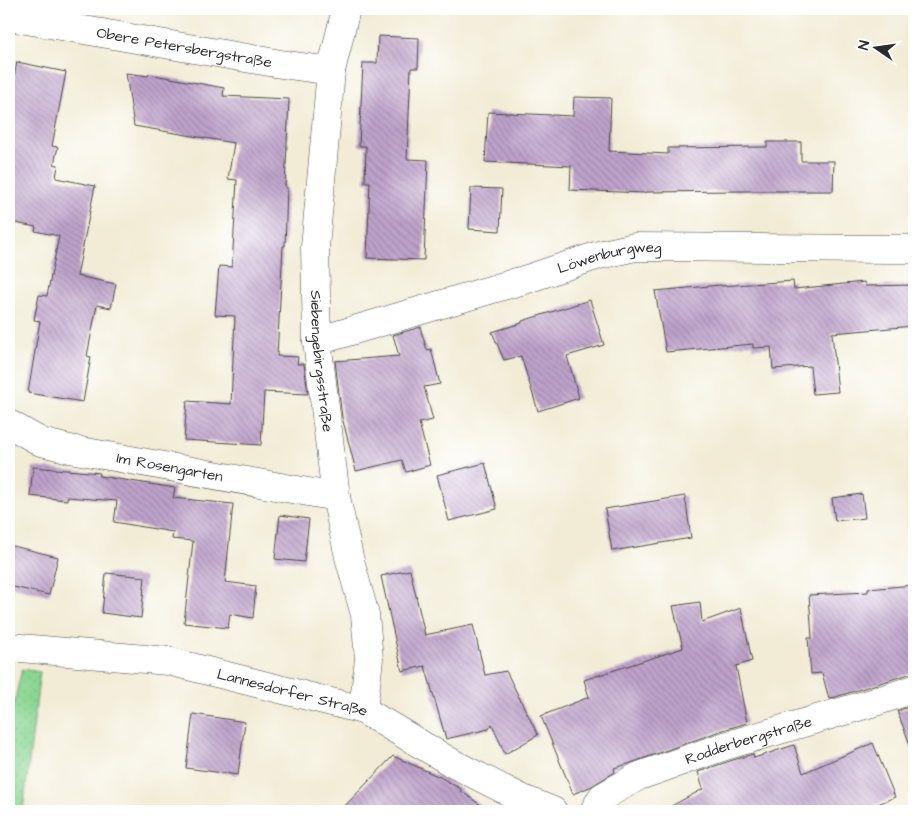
<svg xmlns="http://www.w3.org/2000/svg" width="923" height="820" font-family="'Architects Daughter',sans-serif">
  <style>
    .grass { fill: url(#grass-dots); stroke: #5b805f }
    .building { fill: url(#building-back-hatch) }
    .lines { fill: none; stroke-linecap: round; stroke-linejoin: round }
    .minor-casing { stroke: #494845; stroke-width: 29 }
    .minor { stroke: #fff; stroke-width: 28 }
    .labels { text-anchor: middle; stroke-width: 4; stroke-linejoin: round; paint-order: stroke }
    .street-label { font-size: 15px; fill: #2b2b2b; stroke: #fff }
  </style>
  <defs>
    <pattern id="grass-dots" width="8" height="8" patternUnits="userSpaceOnUse" patternTransform="scale(1.25)"><rect width="8" height="8" fill="#8bd693"/><path d="M2 2h.1M6 6h.1" fill="none" stroke="#78b87f" stroke-width="1.8" stroke-linecap="round"/></pattern>
    <pattern id="building-back-hatch" width="6" height="6" patternUnits="userSpaceOnUse" patternTransform="scale(1.25)"><rect width="6" height="6" fill="#bea2cb"/><path d="M-1 5l2 2M0 0l6 6M5-1l2 2" fill="none" stroke="#9b84a5"/></pattern>
  </defs>
  <rect width="100%" height="100%" fill="#fff"/>
  <filter id="ink" filterUnits="userSpaceOnUse"><feTurbulence type="fractalNoise" baseFrequency=".02" numOctaves="2"/><feDisplacementMap in="SourceGraphic" scale="10" xChannelSelector="R" yChannelSelector="G"/><feConvolveMatrix kernelMatrix="1 2 1 2 8 2 1 2 1" color-interpolation-filters="sRGB"/></filter>
  <filter id="wash" filterUnits="userSpaceOnUse"><feTurbulence type="fractalNoise" baseFrequency=".0096" numOctaves="4" result="noise"/><feDisplacementMap in="SourceGraphic" scale="20" xChannelSelector="R" yChannelSelector="G"/><feGaussianBlur stdDeviation="1.12" result="paint"/><feColorMatrix in="noise" values="0 0 0 0 0 0 0 0 0 0 0 0 0 0 0 0 0 1.4 0 .05"/><feComposite in="paint" operator="in"/></filter>
  <g filter="url(#wash)">
    <rect width="100%" height="100%" fill="#f2ecd6"/>
    <path class="grass" d="M 22,669 L 40,672 L 23,811 L 9,811 L 9,724 Z"/>
    <g id="blocks">
      <g class="building">
        <path d="M 378,36 L 419,38 L 418,68 L 411,68 L 407,159 L 428,160 L 424,260 L 367,258 L 370,182 L 365,182 L 366,146 L 359,146 L 363,63 L 377,63 Z"/>
        <path d="M 17,62 L 66,72 L 52,146 L 58,147 L 54,164 L 58,165 L 56,178 L 95,186 L 77,276 L 116,284 L 111,308 L 97,305 L 87,356 L 91,357 L 83,402 L 28,393 L 40,321 L 34,320 L 39,295 L 47,296 L 59,236 L 35,231 L 36,227 L 10,222 L 16,188 L 11,187 L 15,169 L 9,168 L 9,104 Z"/>
        <path d="M 126,73 L 148,76 L 149,74 L 224,88 L 223,96 L 289,99 L 285,187 L 287,188 L 285,246 L 283,246 L 277,356 L 298,357 L 297,364 L 304,364 L 308,394 L 264,392 L 261,445 L 184,440 L 187,401 L 231,404 L 235,316 L 215,315 L 219,266 L 232,267 L 237,180 L 228,179 L 234,143 L 134,126 Z"/>
        <path d="M 574,97 L 611,98 L 609,151 L 668,154 L 668,148 L 767,147 L 767,142 L 801,142 L 801,161 L 834,161 L 833,191 L 741,191 L 645,192 L 645,193 L 570,190 L 571,166 L 485,162 L 488,112 L 573,116 Z"/>
        <path d="M 471,188 L 502,189 L 500,231 L 469,229 Z"/>
        <path d="M 793,281 L 794,289 L 864,282 L 865,286 L 914,285 L 914,326 L 832,333 L 838,392 L 813,394 L 810,366 L 773,369 L 771,347 L 753,348 L 753,344 L 666,352 L 655,291 L 721,285 L 721,286 Z"/>
        <path d="M 590,300 L 604,345 L 567,356 L 579,398 L 538,411 L 521,356 L 504,360 L 492,332 L 522,323 L 522,321 Z"/>
        <path d="M 421,327 L 421,331 L 427,350 L 431,349 L 440,384 L 424,387 L 433,420 L 419,423 L 430,465 L 406,472 L 402,460 L 356,471 L 342,417 L 335,361 L 399,356 L 393,335 Z"/>
        <path d="M 485,463 L 497,509 L 449,521 L 437,475 Z"/>
        <path d="M 33,467 L 100,473 L 99,476 L 175,488 L 173,498 L 233,504 L 225,582 L 256,586 L 253,618 L 230,614 L 228,628 L 184,623 L 193,541 L 172,539 L 173,532 L 114,522 L 117,501 L 67,497 L 67,500 L 30,496 Z"/>
        <path d="M 862,494 L 865,518 L 835,521 L 832,498 Z"/>
        <path d="M 685,496 L 691,538 L 612,551 L 605,509 Z"/>
        <path d="M 280,515 L 309,519 L 304,562 L 275,559 Z"/>
        <path d="M 9,545 L 58,557 L 49,595 L 9,586 Z"/>
        <path d="M 410,570 L 425,635 L 473,625 L 485,675 L 506,671 L 538,735 L 505,754 L 492,724 L 489,729 L 446,739 L 425,666 L 402,671 L 381,576 Z"/>
        <path d="M 106,573 L 145,577 L 141,618 L 102,613 Z"/>
        <path d="M 914,585 L 914,674 L 909,674 L 829,699 L 822,673 L 811,674 L 808,638 L 812,638 L 809,595 L 868,592 L 868,589 Z"/>
        <path d="M 700,602 L 702,622 L 741,608 L 752,661 L 736,666 L 747,723 L 720,731 L 628,764 L 614,768 L 615,772 L 592,786 L 573,794 L 541,716 L 589,697 L 584,680 L 683,648 L 673,606 Z"/>
        <path d="M 914,705 L 914,751 L 913,752 L 897,711 Z"/>
        <path d="M 193,714 L 245,722 L 238,775 L 186,768 Z"/>
        <path d="M 873,743 L 895,797 L 861,811 L 662,811 L 703,789 L 698,772 L 730,761 L 753,754 L 754,758 L 794,745 L 803,773 Z"/>
        <path d="M 393,756 L 440,777 L 461,789 L 461,791 L 489,811 L 340,811 Z"/>
      </g>
    </g>
  </g>
  <g filter="url(#ink)">
    <use href="#blocks" fill-opacity="0" stroke="#494845" stroke-width="1"/>
    <g class="lines">
      <g class="minor-casing">
        <g id="minor">
          <path id="s1" d="M 346,9 L 331,71 L 315,247 L 317,341 L 336,497 L 349,557 L 365,615 L 369,659 L 363,710"/>
          <path id="s2" d="M 9,17 L 281,64 L 331,71"/>
          <path id="s3" d="M 317,341 L 527,279 L 599,255 L 635,247 L 890,249 L 914,249"/>
          <path id="s4" d="M 9,424 L 41,442 L 70,449 L 336,497"/>
          <path id="s5" d="M 9,647 L 168,661 L 363,710 L 454,764 L 523,799 L 553,811"/>
          <path id="s6" d="M 594,811 L 602,797 L 639,776 L 725,746 L 878,701 L 914,689"/>
        </g>
      </g>
      <use href="#minor" class="minor"/>
    </g>
  </g>
  <g class="labels">
    <g class="street-label">
      <text dy="5" stroke="none"><textPath href="#s2" startOffset="178">Obere Petersbergstraße</textPath></text>
      <text dy="5" stroke="none"><textPath href="#s3" startOffset="305">Löwenburgweg</textPath></text>
      <text dy="5" stroke="none"><textPath href="#s1" startOffset="355">Siebengebirgsstraße</textPath></text>
      <text dy="5" stroke="none"><textPath href="#s4" startOffset="168">Im Rosengarten</textPath></text>
      <text dy="5" stroke="none"><textPath href="#s5" startOffset="288">Lannesdorfer Straße</textPath></text>
      <text dy="5" stroke="none"><textPath href="#s6" startOffset="174">Rodderbergstraße</textPath></text>
    </g>
  </g>
  <rect width="923" height="820" fill="none" stroke="#fff" stroke-width="30"/>
  <g transform="translate(876 48) rotate(283)" stroke="#ffffff" stroke-width="4" paint-order="stroke">
  <path d="M0-4L9 19L0 12L-9 19Z" fill="#2b2b2b"/>
  <text y="-8" font-size="14" font-weight="bold" text-anchor="middle" fill="#2b2b2b">N</text>
  </g>
</svg>
